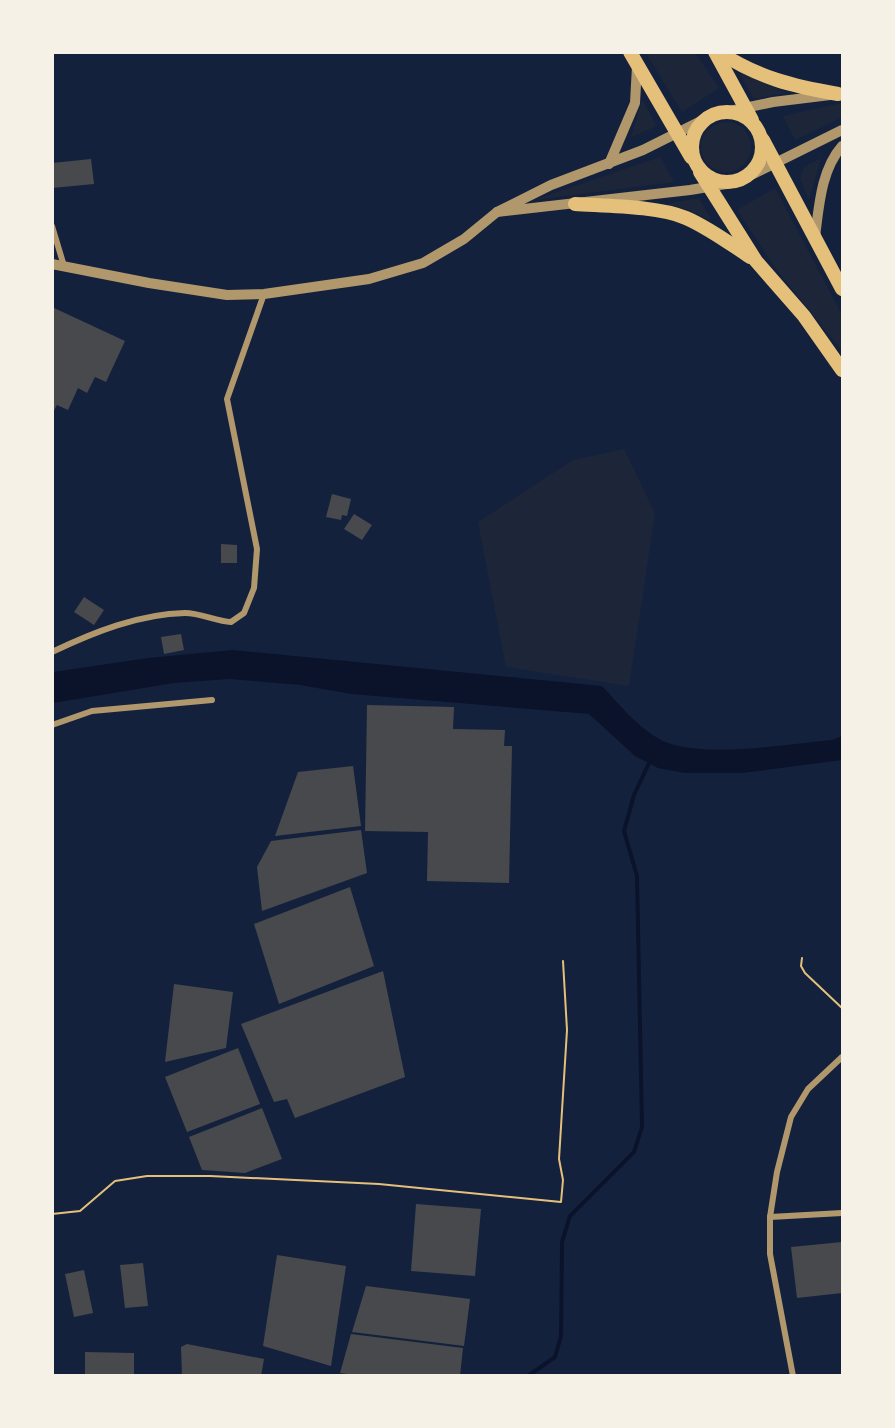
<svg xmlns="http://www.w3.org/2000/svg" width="895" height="1428" font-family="Barlow,sans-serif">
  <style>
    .green { fill: #1d2539 }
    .water { fill: #0b132b }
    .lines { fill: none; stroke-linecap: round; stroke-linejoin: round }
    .stream { stroke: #0b132b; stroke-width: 4 }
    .building { fill: #48494c }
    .path { stroke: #e5c07b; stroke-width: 2 }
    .minor { stroke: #b1986c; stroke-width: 6 }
    .tertiary { stroke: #b1986c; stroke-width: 10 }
    .trunk { stroke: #e5c07b; stroke-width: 14 }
  </style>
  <rect width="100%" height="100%" fill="#14213d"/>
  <g class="green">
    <path d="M 646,53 L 695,53 L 719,88 L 682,112 Z"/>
    <path d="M 743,73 L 786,93 L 754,99 L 740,75 Z"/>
    <path d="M 642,100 L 657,126 L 631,137 Z"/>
    <path d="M 842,103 L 842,117 L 795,140 L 783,116 Z"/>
    <circle cx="726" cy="147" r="25"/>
    <path d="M 660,157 L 674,182 L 534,200 Z"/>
    <path d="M 821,158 L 809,200 L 800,179 L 804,167 Z"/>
    <path d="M 775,188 L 842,315 L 842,351 L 776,269 L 737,210 Z"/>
    <path d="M 699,198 L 712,221 L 688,210 L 666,204 Z"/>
    <path d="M 624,449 L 655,513 L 629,686 L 506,667 L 478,522 L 573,460 Z"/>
  </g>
  <path class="water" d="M 233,650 L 602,686 C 620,705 639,729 663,741 C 704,759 787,744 832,740 L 842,736 L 842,760 L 743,773 L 685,773 L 658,768 L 635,756 L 589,714 L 351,694 L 300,685 L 230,679 L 174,683 L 53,703 L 53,672 L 148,658 Z"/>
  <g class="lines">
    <path class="stream" d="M 528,1376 L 555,1357 L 561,1336 L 562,1242 L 570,1216 L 634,1152 L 642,1127 L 637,876 L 624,831 L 634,795 L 650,761"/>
  </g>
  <g class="building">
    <path d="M 91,159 L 94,184 L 52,188 L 52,163 Z"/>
    <path d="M 52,307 L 125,341 L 106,382 L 95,377 L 87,393 L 78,388 L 68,410 L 57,405 L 52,414 Z"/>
    <path d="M 332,494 L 351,499 L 347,516 L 342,515 L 341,520 L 326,517 Z"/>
    <path d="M 354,514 L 372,525 L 362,540 L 344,529 Z"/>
    <path d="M 221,544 L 237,545 L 237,563 L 221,563 Z"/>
    <path d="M 84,597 L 104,610 L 94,625 L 74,612 Z"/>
    <path d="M 181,634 L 184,650 L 164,654 L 161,637 Z"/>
    <path d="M 367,705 L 454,707 L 453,729 L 505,730 L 504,746 L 512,746 L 509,883 L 427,881 L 428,832 L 365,831 Z"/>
    <path d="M 353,766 L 361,826 L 275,836 L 298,772 Z"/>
    <path d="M 361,830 L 367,873 L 262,911 L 257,867 L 271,841 Z"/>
    <path d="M 350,887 L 374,966 L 279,1004 L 254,924 Z"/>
    <path d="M 383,971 L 405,1077 L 295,1118 L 287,1099 L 274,1102 L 241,1024 Z"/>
    <path d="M 174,984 L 233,992 L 226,1048 L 165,1062 Z"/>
    <path d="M 238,1048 L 260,1104 L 187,1132 L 165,1077 Z"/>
    <path d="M 262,1108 L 282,1159 L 245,1173 L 202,1170 L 189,1137 Z"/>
    <path d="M 416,1204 L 481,1209 L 475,1276 L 411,1271 Z"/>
    <path d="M 842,1242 L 842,1293 L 797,1298 L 791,1247 Z"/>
    <path d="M 277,1255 L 346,1266 L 331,1366 L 263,1346 Z"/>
    <path d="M 143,1263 L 148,1306 L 125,1308 L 120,1265 Z"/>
    <path d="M 84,1270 L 93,1313 L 74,1317 L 65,1274 Z"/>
    <path d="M 366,1286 L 470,1299 L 464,1346 L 352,1332 Z"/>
    <path d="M 351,1334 L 463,1348 L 460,1376 L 361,1376 L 340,1373 Z"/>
    <path d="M 187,1344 L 264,1359 L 261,1376 L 182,1376 L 181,1347 Z"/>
    <path d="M 85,1352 L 134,1353 L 134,1376 L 85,1376 Z"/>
  </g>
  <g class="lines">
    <g class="path">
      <path d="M 802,958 L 801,966 L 805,973 L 842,1008"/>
      <path d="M 52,1214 L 80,1211 L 115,1181 L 147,1176 L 210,1176 L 379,1184 L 561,1202 L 563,1180 L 559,1159 L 567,1030 L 563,961"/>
    </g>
    <g class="minor">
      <path d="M 52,226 L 64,266"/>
      <path d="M 52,652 C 94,632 139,614 185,613 C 200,613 216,621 231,622 L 244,613 L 254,588 L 257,549 L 227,399 L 264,294"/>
      <path d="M 52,725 L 92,711 L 212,700"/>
      <path d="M 770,1217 L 842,1213"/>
      <path d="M 793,1376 L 770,1254 L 770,1217 L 777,1172 L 791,1117 L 808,1089 L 842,1057"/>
    </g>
    <g class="tertiary">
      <path d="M 725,112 L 773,102 L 830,95"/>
      <path d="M 713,115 L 643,150 L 551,185 L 497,212 L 690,190 L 732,183"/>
      <path d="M 609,164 L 635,103 L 637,66"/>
      <path d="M 743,179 L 842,130"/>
      <path d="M 815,237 C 819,206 821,170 842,146"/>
      <path d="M 52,264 L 149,283 L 227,295 L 264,294 L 369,279 L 423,263 L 464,239 L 497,212"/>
    </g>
    <g class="trunk">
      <path d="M 630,52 L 691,157"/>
      <path d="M 715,52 L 752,120"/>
      <path d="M 719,52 C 759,78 792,86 838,94"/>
      <circle cx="727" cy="147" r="35"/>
      <path d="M 763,140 L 842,289"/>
      <path d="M 700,172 L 756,261 L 804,316 L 842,370"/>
      <path d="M 575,204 C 605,206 659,206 686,218 C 709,228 729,243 750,257"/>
    </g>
  </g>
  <rect width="895" height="1428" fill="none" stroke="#f6f1e7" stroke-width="108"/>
</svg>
